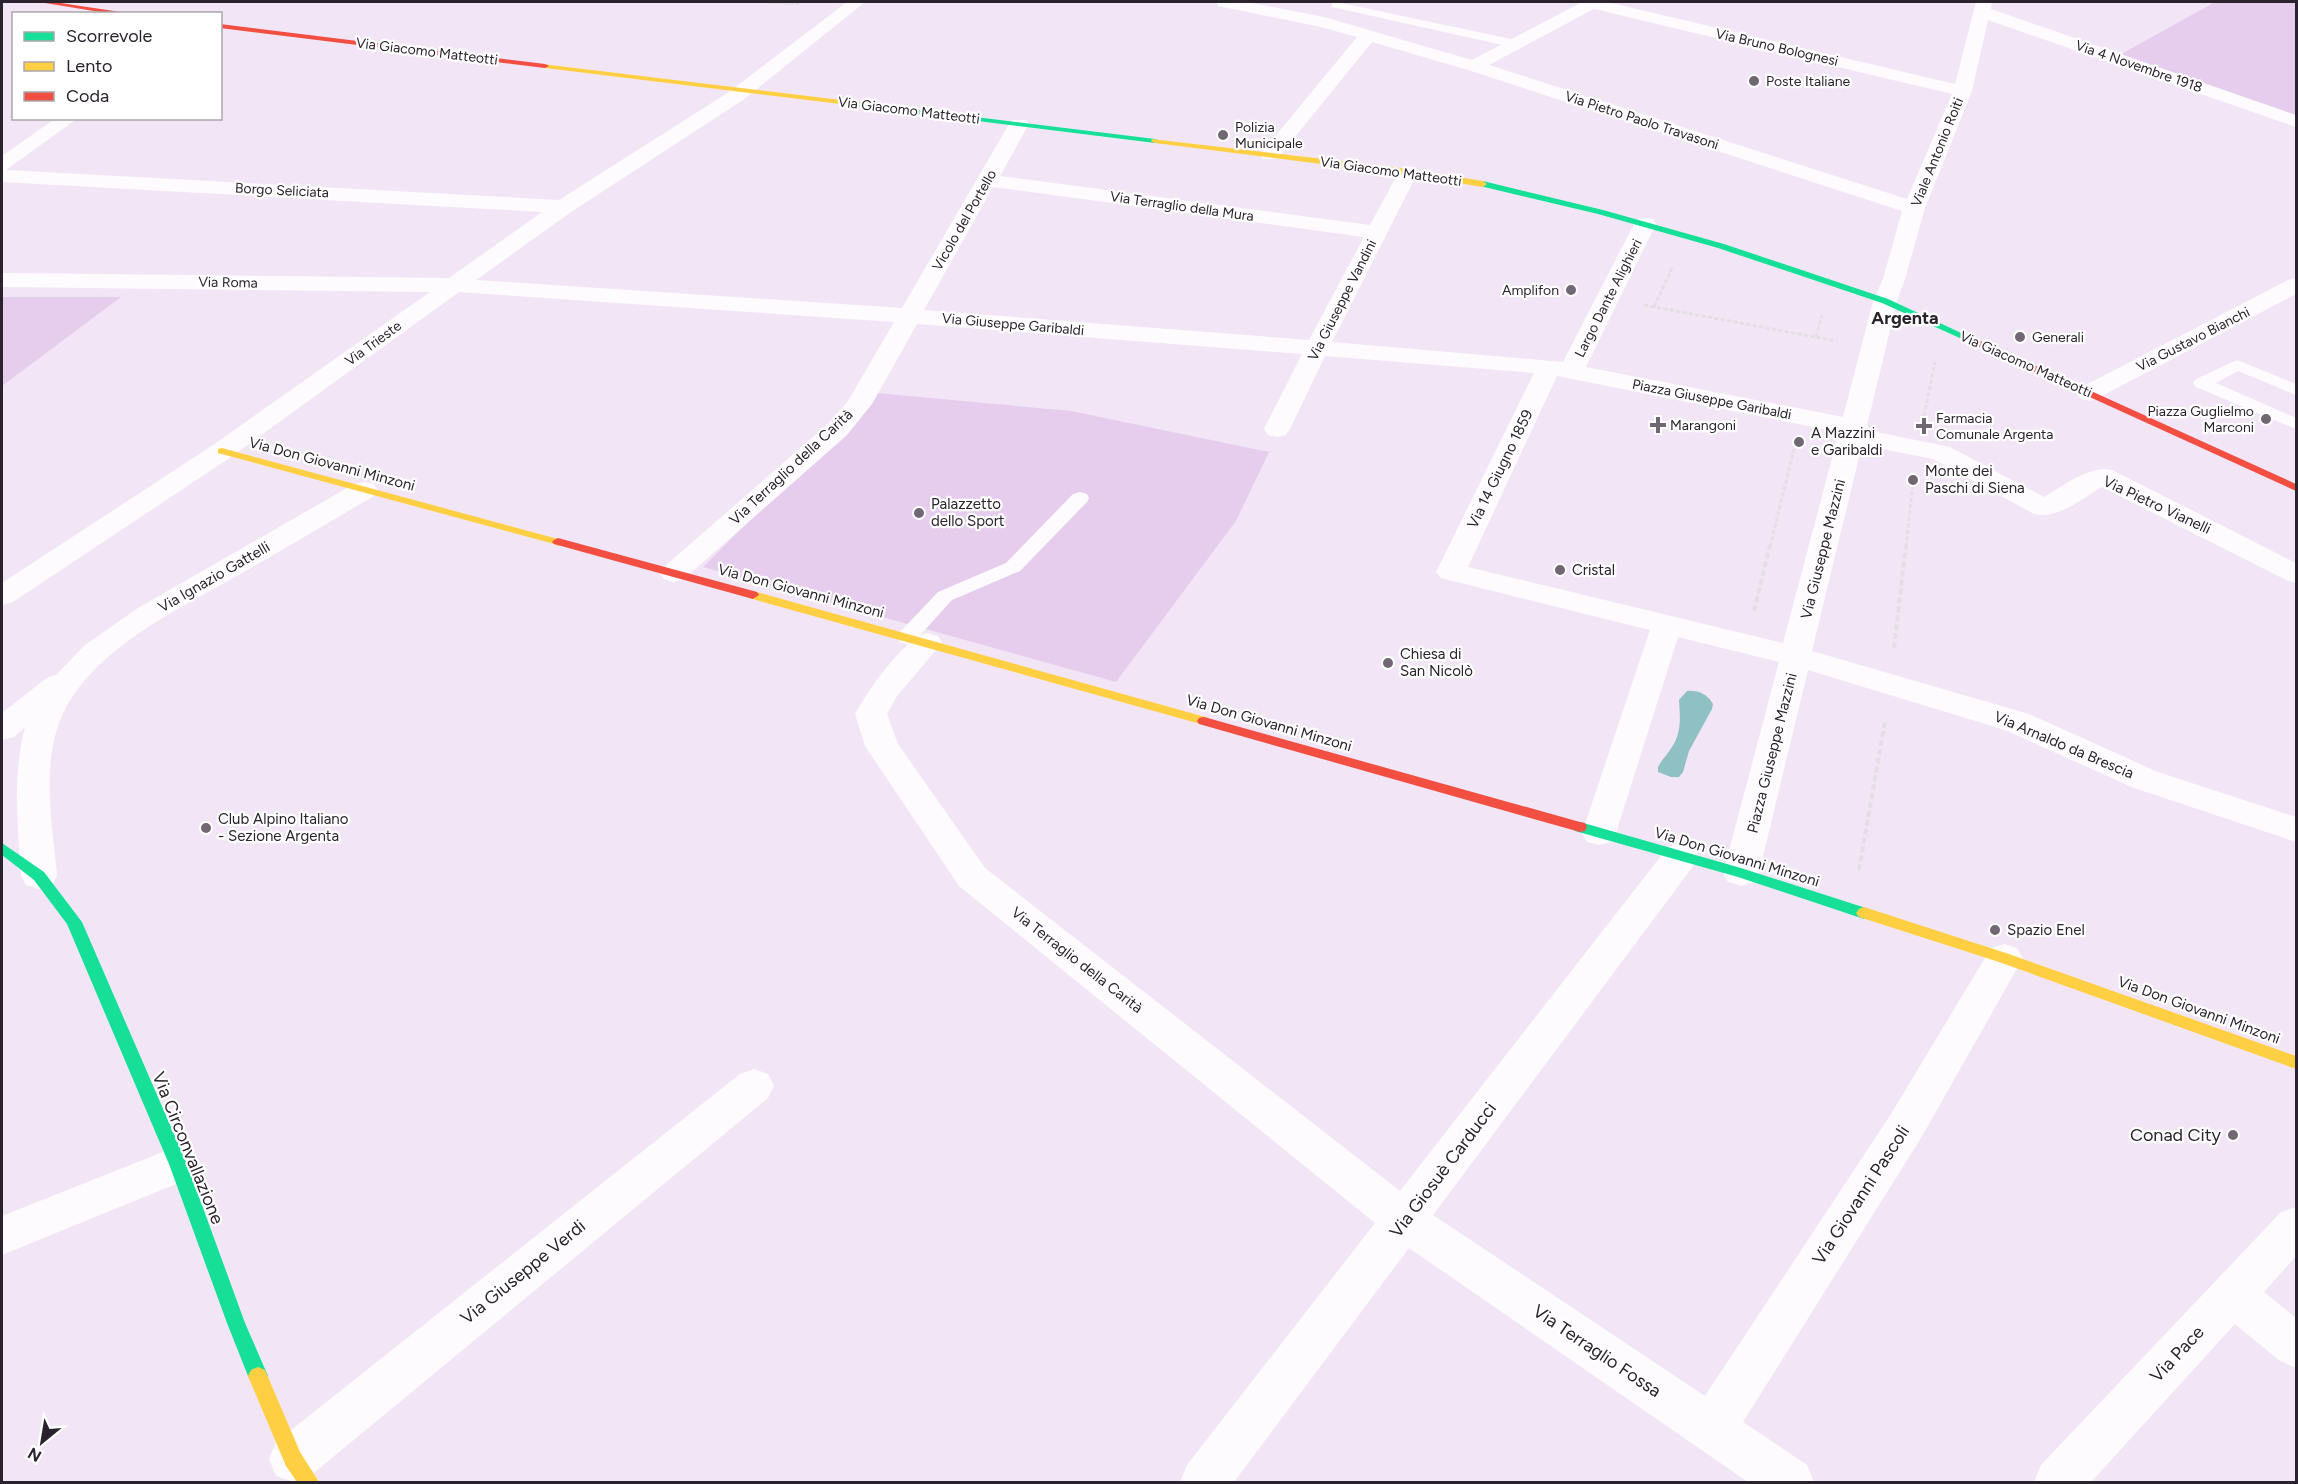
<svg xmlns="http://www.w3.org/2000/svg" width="2298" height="1484" font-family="Figtree,sans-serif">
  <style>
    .green { fill: #e7cded }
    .water { fill: #8fc1c4 }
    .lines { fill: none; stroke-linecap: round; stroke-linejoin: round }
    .path-far2 { stroke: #e3dfe3; stroke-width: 2; stroke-dasharray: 4 1.5; stroke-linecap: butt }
    .path-far1 { stroke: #e3dfe3; stroke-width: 3; stroke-dasharray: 4.5 2; stroke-linecap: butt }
    .path { stroke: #e3dfe3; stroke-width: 4; stroke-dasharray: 6 3; stroke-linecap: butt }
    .lane { fill: #fdfbfe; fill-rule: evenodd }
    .street { fill: #fdfbfe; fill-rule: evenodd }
    .fast { fill: #16e098; fill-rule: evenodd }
    .slow { fill: #ffcf43; fill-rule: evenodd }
    .jam { fill: #f24e42; fill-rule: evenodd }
    .poi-dot { fill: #706773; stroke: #fff; stroke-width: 2 }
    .labels { text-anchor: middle; stroke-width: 4.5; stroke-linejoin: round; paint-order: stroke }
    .far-street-label { font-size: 14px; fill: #2a222c; stroke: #fff }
    .far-poi-label { font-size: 14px; fill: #2a222c; stroke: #fff; text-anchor: start }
    .poi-label { font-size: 15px; fill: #2a222c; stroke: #fff; text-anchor: start }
    .street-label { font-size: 15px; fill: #2a222c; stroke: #fff }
    .far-district-label { font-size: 18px; font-weight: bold; fill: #2a222c; stroke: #fff }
    .near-poi-label { font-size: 18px; fill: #2a222c; stroke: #fff; text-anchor: end }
    .near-street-label { font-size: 18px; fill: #2a222c; stroke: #fff }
  </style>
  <rect width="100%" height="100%" fill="#f2e6f6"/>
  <g class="green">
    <path d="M 2215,2 L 2296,2 L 2296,121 L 2114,58 Z"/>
    <path d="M 2,297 L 121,297 L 2,386 Z"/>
    <path d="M 877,393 L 1071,411 L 1269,452 L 1236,521 L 1116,682 L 703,567 Z"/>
  </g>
  <path class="water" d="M 1687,691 C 1698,690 1707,694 1713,704 L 1712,709 L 1689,751 L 1683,772 L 1679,777 L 1671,777 L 1658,772 L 1658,767 C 1662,759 1668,754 1672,747 C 1682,732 1680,716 1679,700 Z"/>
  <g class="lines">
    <path class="path-far2" d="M 757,2 L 799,4"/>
    <g class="path-far1">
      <path d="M 1644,305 L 1837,341"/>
      <path d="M 1654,307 L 1673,266"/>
      <path d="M 1816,337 L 1822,315"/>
      <path d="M 1924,416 L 1935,362"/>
      <path d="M 1770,547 L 1794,449"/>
      <path d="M 1906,547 L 1913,482"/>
    </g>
    <g class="path">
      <path d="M 1754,611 L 1770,545"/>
      <path d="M 1894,648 L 1906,545"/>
      <path d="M 1859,870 L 1885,721"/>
    </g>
    <g class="lane">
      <path d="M 1336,2 L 1516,40 L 1522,44 L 1516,48 L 1332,7 L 1332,3 Z"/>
      <path d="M 2237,360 L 2296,384 L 2296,395 L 2238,371 L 2216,383 L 2296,418 L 2296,429 L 2196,387 L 2193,383 L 2196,379 Z"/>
      <path d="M 1080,492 L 1087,494 L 1089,498 L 1087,502 L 1020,571 L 952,600 L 914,642 L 907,644 L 900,642 L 897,637 L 900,632 L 938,592 L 1006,563 L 1073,494 Z"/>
    </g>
    <g class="street">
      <path d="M 847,2 L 865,2 L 743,100 L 571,212 L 476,280 L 902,308 L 1009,124 L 1012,120 L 1026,120 L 1029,124 L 1000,176 L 1370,225 L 1401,168 L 1408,166 L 1415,168 L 1418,172 L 1332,342 L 1563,362 L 1634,224 L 1637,219 L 1645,218 L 1653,219 L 1656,224 L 1586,367 L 1843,417 L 1873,301 L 1883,279 L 1902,211 L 1468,70 L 1372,42 L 1277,159 L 1263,159 L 1260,155 L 1263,151 L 1357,37 L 1321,27 L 1218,6 L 1216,2 L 1247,2 L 1324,17 L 1472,60 L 1582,2 L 1607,2 L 1955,84 L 1976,2 L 1992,2 L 1991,9 L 2296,115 L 2296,127 L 1988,20 L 1972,91 L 1925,208 L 1905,279 L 1897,301 L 1866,430 L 1950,447 L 2044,497 C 2063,486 2089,465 2112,470 L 2296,563 L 2296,583 L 2286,580 L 2102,487 C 2083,498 2057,520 2034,514 L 1933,459 L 1862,445 L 1812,651 L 2029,714 L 2158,772 L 2296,817 L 2296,842 L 2134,788 L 2005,730 L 1808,670 L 1759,873 L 1754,882 L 1741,886 L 1728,882 L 1723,873 L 1779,662 L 1678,637 L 1616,833 L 1611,842 L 1599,845 L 1587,842 L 1582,833 L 1650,630 L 1441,578 L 1436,572 L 1534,373 L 1325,356 L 1290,429 L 1286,435 L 1277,437 L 1268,435 L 1264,429 L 1302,354 L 917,324 L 872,404 L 847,435 L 684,579 L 674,582 L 664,579 L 659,573 L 664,567 L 829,423 L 848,401 L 894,322 L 459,292 L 231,457 L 13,602 L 2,605 L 2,583 L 213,445 L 430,292 L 2,287 L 2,273 L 449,278 L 542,212 L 2,182 L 2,156 L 56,118 L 78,118 L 6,170 L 559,200 L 729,92 ZM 1594,9 L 1952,94 L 1907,199 L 1489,65 ZM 993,187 L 1364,237 L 1309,340 L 924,310 ZM 1557,376 L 1839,432 L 1783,643 L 1468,567 Z"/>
      <path d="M 2296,278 L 2296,294 L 2098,398 L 2089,401 L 2080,398 L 2076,393 L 2080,388 L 2288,280 Z"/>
      <path d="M 364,482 L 374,484 L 378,490 L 374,496 C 329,522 285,549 240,574 C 176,611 84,652 58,726 C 42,774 53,828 57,876 L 52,885 L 39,889 L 26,885 L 21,876 C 18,826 12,776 25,727 L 14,737 L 2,740 L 2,713 L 48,677 L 56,675 L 85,645 L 138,608 L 354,484 Z"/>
      <path d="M 927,633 L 938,636 L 942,643 L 897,696 L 887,714 L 898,744 L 985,868 L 1400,1191 L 1668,847 L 1681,843 L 1694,847 L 1699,856 L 1694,865 L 1433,1215 L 1705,1396 L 1891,1114 L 1991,948 L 2004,944 L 2017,948 L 2023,958 L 1921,1138 L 1743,1422 L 1807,1465 L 1814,1482 L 1748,1482 L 1409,1248 L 1234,1482 L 1180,1482 L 1187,1465 L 1375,1223 L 959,886 L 865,746 L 855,714 C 868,691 902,640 927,633 Z"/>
      <path d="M 754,1069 L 768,1074 L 774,1086 L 768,1098 L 310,1476 L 294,1482 L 276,1476 L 269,1459 L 276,1442 L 740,1074 Z"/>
      <path d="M 178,1146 L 193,1151 L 199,1164 L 193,1177 L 2,1255 L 2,1216 Z"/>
      <path d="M 2296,1207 L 2296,1256 L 2264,1292 L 2296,1318 L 2296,1368 L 2280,1361 L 2235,1324 L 2091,1482 L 2034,1482 L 2041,1465 L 2281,1212 Z"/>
    </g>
    <g class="fast">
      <path d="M 854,102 L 1155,139 L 1159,141 L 1155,143 L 857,106 L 854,106 Z"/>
      <path d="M 1483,181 L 1603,210 L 1724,244 L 1888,299 L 1970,337 L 1962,339 L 1882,303 L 1718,248 L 1598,214 L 1480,186 L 1480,182 Z"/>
      <path d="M 1580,822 L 1741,868 L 1869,909 L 1872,913 L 1869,917 L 1864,919 L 1738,877 L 1575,831 L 1573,827 L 1575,823 Z"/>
      <path d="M 2,843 L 44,872 L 82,922 L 187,1164 L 245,1323 L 268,1376 L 265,1382 L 258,1385 L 251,1382 L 248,1376 L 227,1323 L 169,1164 L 67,924 L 34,880 L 2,855 Z"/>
    </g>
    <g class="slow">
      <path d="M 542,64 L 857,102 L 861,104 L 857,106 L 545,68 L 542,68 Z"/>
      <path d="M 1152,139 L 1408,169 L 1483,181 L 1487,184 L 1483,187 L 1408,175 L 1155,143 L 1151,141 Z"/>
      <path d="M 222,448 L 562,540 L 564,542 L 558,546 L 554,544 L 218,453 L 218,449 Z"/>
      <path d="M 753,591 L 1209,718 L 1211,721 L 1204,725 L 749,598 L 747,595 Z"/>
      <path d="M 1864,907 L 2009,954 L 2296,1056 L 2296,1069 L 1999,962 L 1859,917 L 1856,913 L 1859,909 Z"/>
      <path d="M 258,1367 L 265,1370 L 300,1452 L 319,1482 L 297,1482 L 286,1466 L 248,1376 L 251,1370 Z"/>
    </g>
    <g class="jam">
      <path d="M 39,2 L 54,2 L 134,14 L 112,14 Z"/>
      <path d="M 220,24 L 545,64 L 549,66 L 545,68 L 220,28 Z"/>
      <path d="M 1965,334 L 2296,484 L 2296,491 L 1962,339 L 1960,337 Z"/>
      <path d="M 558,538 L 757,592 L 759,595 L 753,599 L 554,544 L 552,542 L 554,540 Z"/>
      <path d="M 1204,717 L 1580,822 L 1585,823 L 1587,827 L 1585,831 L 1580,832 L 1199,724 L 1197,721 L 1199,718 Z"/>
    </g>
  </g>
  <g class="poi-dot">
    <circle cx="1754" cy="81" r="6"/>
    <circle cx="1223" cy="135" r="6"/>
    <circle cx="1571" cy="290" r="6"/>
    <circle cx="2020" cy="337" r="6"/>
    <circle cx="2266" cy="419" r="6"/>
    <path d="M1655 416h6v6h6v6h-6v6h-6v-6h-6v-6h6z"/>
    <path d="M1921 417h6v6h6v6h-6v6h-6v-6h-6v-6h6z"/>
    <circle cx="1799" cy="442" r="6"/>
    <circle cx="1913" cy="480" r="6"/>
    <circle cx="919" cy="513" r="6"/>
    <circle cx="1560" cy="570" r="6"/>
    <circle cx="1388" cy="663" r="6"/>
    <circle cx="206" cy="828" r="6"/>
    <circle cx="1995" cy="930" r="6"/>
    <circle cx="2233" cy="1135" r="6"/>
  </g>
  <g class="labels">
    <g class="far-street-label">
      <text transform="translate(1777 47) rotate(13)" y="5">Via Bruno Bolognesi</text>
      <text transform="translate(427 51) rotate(7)" y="5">Via Giacomo Matteotti</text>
      <text transform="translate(2139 66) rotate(19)" y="5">Via 4 Novembre 1918</text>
      <text transform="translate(909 110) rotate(7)" y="5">Via Giacomo Matteotti</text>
      <text transform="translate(1642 120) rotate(18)" y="5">Via Pietro Paolo Travasoni</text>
      <text transform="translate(1937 152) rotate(-68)" y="5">Viale Antonio Roiti</text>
      <text transform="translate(1391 171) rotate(8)" y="5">Via Giacomo Matteotti</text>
      <text transform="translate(282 190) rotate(3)" y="5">Borgo Seliciata</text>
      <text transform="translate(1182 206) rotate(8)" y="5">Via Terraglio della Mura</text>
      <text transform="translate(964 220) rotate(-60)" y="5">Vicolo del Portello</text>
      <text transform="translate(228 282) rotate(1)" y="5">Via Roma</text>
      <text transform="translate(1608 298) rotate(-63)" y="5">Largo Dante Alighieri</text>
      <text transform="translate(1342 300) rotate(-63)" y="5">Via Giuseppe Vandini</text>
      <text transform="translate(1013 324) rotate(5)" y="5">Via Giuseppe Garibaldi</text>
      <text transform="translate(2193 339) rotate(-27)" y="5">Via Gustavo Bianchi</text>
      <text transform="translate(373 343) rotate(-36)" y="5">Via Trieste</text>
      <text transform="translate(2026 364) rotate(24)" y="5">Via Giacomo Matteotti</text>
      <text transform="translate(1712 399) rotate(11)" y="5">Piazza Giuseppe Garibaldi</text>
    </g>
    <g class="far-poi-label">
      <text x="1766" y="86">Poste Italiane</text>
      <text x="1235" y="132">Polizia<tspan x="1235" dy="16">Municipale</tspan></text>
      <text x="1559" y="295" text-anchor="end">Amplifon</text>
      <text x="2032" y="342">Generali</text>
      <text x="2254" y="416" text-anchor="end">Piazza Guglielmo<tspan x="2254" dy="16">Marconi</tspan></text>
      <text x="1936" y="423">Farmacia<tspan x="1936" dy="16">Comunale Argenta</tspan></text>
      <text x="1670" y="430">Marangoni</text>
    </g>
    <g class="poi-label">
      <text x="1811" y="438">A Mazzini<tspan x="1811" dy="17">e Garibaldi</tspan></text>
      <text x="1925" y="476">Monte dei<tspan x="1925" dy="17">Paschi di Siena</tspan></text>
      <text x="931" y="509">Palazzetto<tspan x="931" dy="17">dello Sport</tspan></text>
      <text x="1572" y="575">Cristal</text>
      <text x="1400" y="659">Chiesa di<tspan x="1400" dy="17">San Nicolò</tspan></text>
      <text x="218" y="824">Club Alpino Italiano<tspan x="218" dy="17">- Sezione Argenta</tspan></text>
      <text x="2007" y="935">Spazio Enel</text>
    </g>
    <g class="street-label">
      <text transform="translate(332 464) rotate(15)" y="5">Via Don Giovanni Minzoni</text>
      <text transform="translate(791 467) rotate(-43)" y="5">Via Terraglio della Carità</text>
      <text transform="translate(1500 469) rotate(-64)" y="5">Via 14 Giugno 1859</text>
      <text transform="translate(2157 505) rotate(25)" y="5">Via Pietro Vianelli</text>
      <text transform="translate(1823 549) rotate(-76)" y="5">Via Giuseppe Mazzini</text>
      <text transform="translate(214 577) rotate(-30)" y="5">Via Ignazio Gattelli</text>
      <text transform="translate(801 591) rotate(15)" y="5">Via Don Giovanni Minzoni</text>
      <text transform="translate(1269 723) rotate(16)" y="5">Via Don Giovanni Minzoni</text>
      <text transform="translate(2064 745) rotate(23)" y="5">Via Arnaldo da Brescia</text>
      <text transform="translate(1772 753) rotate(-76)" y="5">Piazza Giuseppe Mazzini</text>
      <text transform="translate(1737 857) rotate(17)" y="5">Via Don Giovanni Minzoni</text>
      <text transform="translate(1077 960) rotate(38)" y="5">Via Terraglio della Carità</text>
      <text transform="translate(2199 1010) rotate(20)" y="5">Via Don Giovanni Minzoni</text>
    </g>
    <g class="far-district-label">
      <text x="1905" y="324">Argenta</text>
    </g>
    <g class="near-poi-label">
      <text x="2221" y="1141">Conad City</text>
    </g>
    <g class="near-street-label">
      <text transform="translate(188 1148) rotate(68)" y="6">Via Circonvallazione</text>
      <text transform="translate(1443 1170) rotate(-53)" y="6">Via Giosuè Carducci</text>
      <text transform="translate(1861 1195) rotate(-57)" y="6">Via Giovanni Pascoli</text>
      <text transform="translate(523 1272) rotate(-39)" y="6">Via Giuseppe Verdi</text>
      <text transform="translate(1597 1351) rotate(34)" y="6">Via Terraglio Fossa</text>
      <text transform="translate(2177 1354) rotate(-47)" y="6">Via Pace</text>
    </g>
  </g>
  <rect width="2298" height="1484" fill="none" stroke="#2a222c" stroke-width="6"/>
  <rect x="12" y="12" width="210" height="108" fill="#ffffff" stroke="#aaa7ab" stroke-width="1.5"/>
  <rect x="24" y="32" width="30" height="9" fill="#16e098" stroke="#aaa7ab" stroke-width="1.5"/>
  <text x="66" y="42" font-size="18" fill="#2a222c">Scorrevole</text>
  <rect x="24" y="62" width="30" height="9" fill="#ffcf43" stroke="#aaa7ab" stroke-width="1.5"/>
  <text x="66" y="72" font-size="18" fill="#2a222c">Lento</text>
  <rect x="24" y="92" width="30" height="9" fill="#f24e42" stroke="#aaa7ab" stroke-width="1.5"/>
  <text x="66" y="102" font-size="18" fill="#2a222c">Coda</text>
  <g transform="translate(42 1442) rotate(210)" stroke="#ffffff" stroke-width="4.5" paint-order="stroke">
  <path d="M0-4.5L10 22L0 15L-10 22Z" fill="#2a222c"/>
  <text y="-9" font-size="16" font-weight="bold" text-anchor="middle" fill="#2a222c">N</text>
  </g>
</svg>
